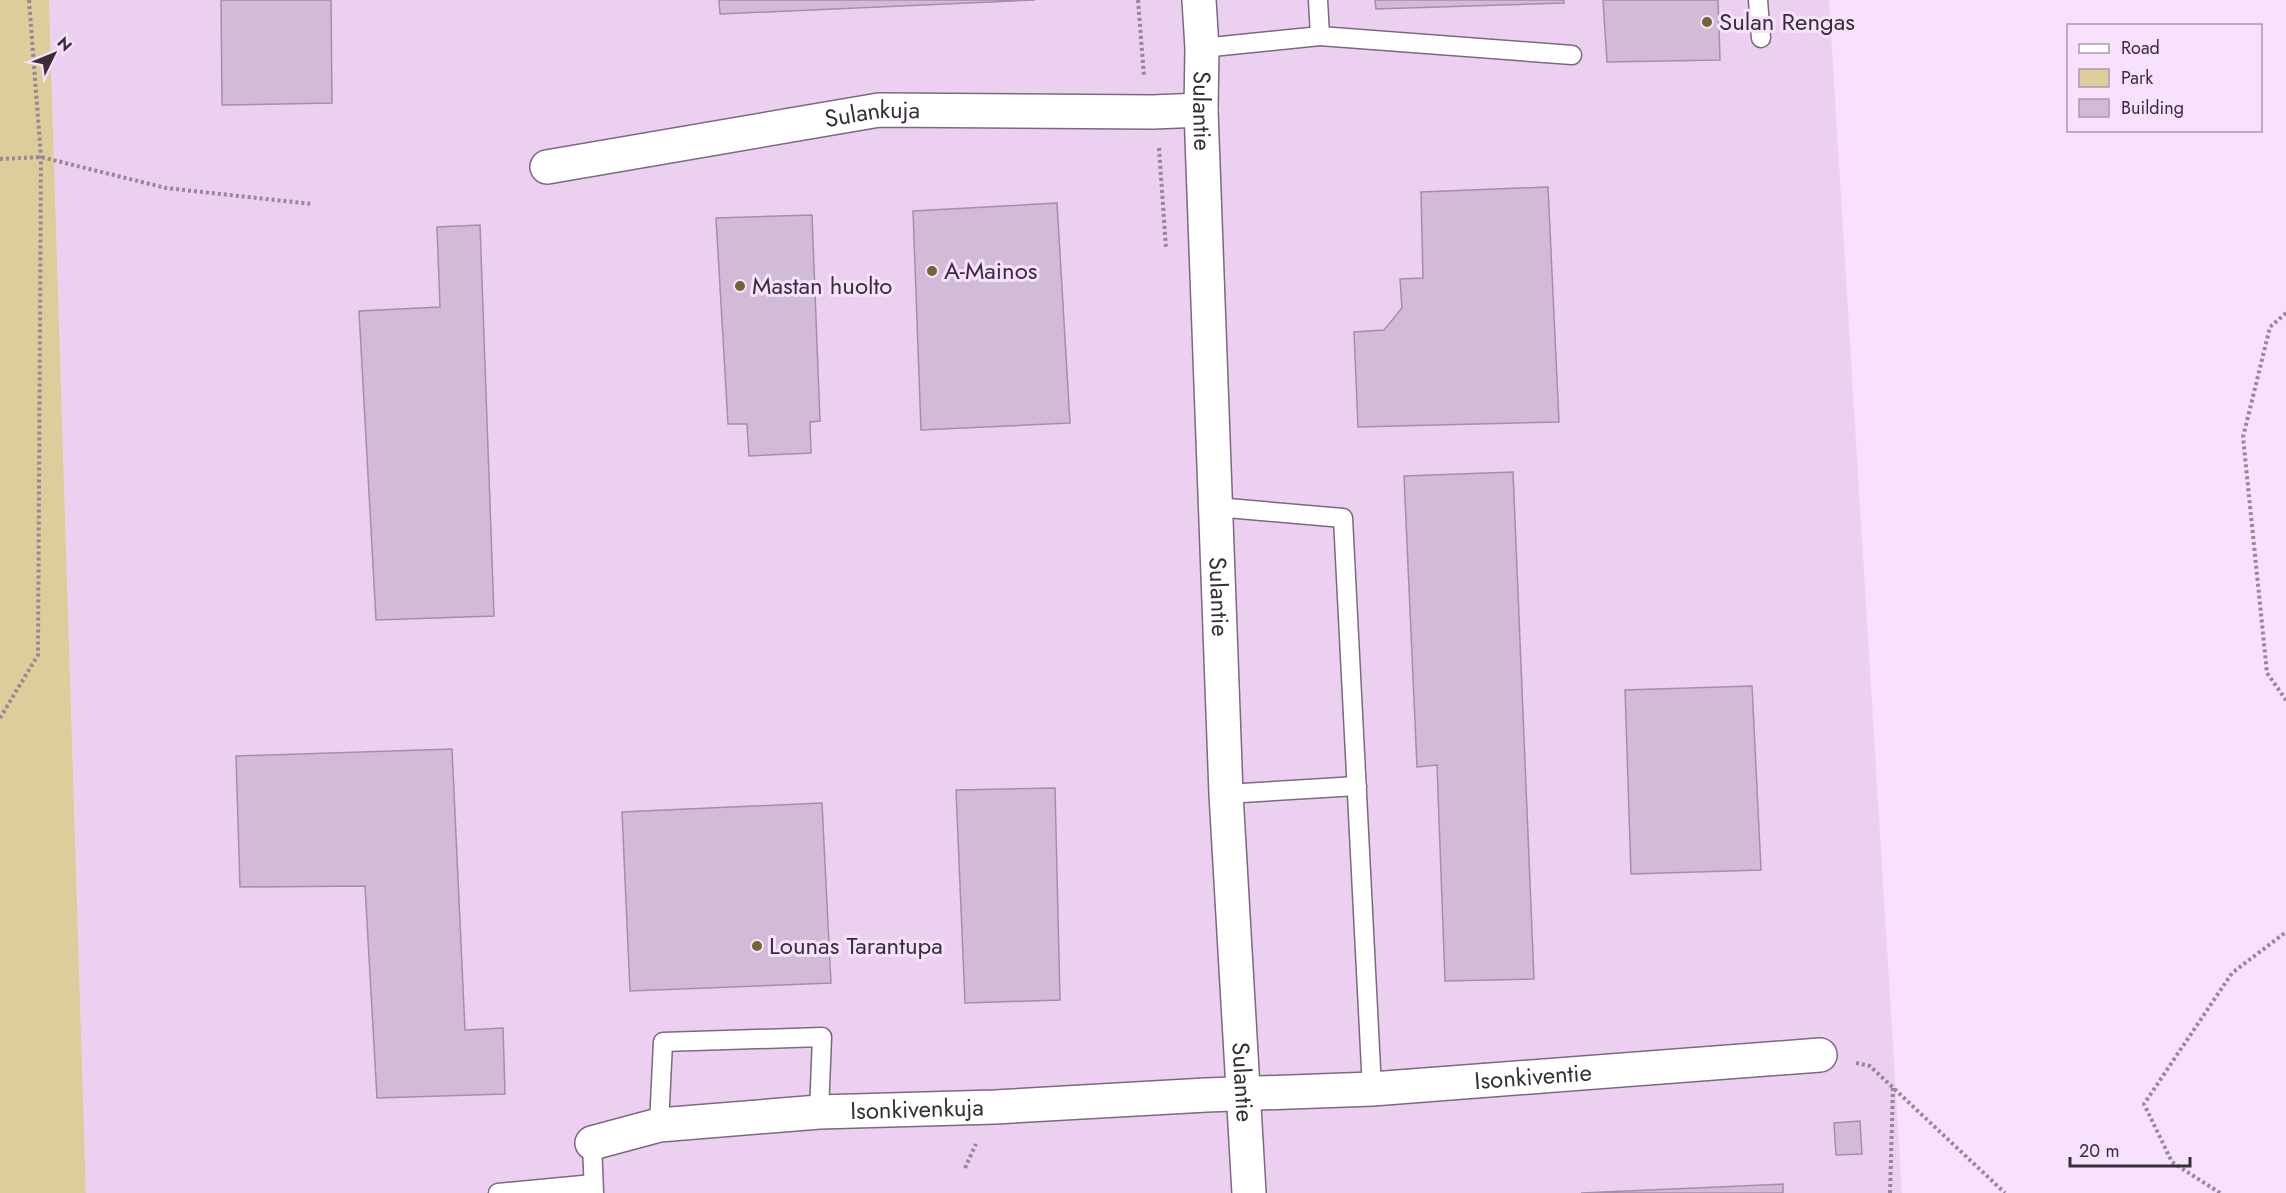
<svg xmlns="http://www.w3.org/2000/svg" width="2286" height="1193" font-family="Jost,sans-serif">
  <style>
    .built { fill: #ebd0f0 }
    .green { fill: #dccd9b }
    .building { fill: #d2bbd6; stroke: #a48fa8; stroke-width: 1.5 }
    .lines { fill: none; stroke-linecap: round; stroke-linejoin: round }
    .lane-casing { stroke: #7c6880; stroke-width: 21 }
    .street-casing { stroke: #7c6880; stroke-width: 36 }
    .path { stroke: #97879a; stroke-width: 4; stroke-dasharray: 3 3; stroke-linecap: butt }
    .lane { stroke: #fff; stroke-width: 18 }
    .street { stroke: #fff; stroke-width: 33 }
    .poi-dot { fill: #736532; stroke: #f8e1fd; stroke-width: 2 }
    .labels { text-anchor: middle; stroke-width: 6; stroke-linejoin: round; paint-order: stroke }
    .poi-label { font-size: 24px; fill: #372e38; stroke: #f8e1fd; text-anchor: start }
    .street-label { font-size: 24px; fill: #372e38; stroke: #f8e1fd }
  </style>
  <rect width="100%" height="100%" fill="#f8e1fd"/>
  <path class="built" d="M 49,0 L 1829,0 L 1902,1193 L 86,1193 Z"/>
  <path class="green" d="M 0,0 L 49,0 L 86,1193 L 0,1193 Z"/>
  <g class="building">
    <path d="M 221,0 L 331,0 L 332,103 L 222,105 Z"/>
    <path d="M 719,0 L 1035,0 L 720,14 Z"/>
    <path d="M 1375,0 L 1564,0 L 1564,3 L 1376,9 Z"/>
    <path d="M 1603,0 L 1718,0 L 1720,60 L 1607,62 Z"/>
    <path d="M 1548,187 L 1559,422 L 1358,427 L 1354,332 L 1384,330 L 1402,308 L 1400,279 L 1423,278 L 1421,192 Z"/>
    <path d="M 1057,203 L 1070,423 L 921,430 L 913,211 Z"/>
    <path d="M 812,215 L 820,421 L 810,422 L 811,453 L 749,456 L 747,424 L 728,424 L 716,218 Z"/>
    <path d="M 480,225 L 494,616 L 376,620 L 359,311 L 440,307 L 437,227 Z"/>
    <path d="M 1513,472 L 1534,979 L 1445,981 L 1437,765 L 1417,767 L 1404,476 Z"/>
    <path d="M 1752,686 L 1761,870 L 1631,874 L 1625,690 Z"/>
    <path d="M 452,749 L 465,1030 L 503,1028 L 505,1094 L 377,1098 L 365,886 L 240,887 L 236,756 Z"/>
    <path d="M 1055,788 L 1060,1000 L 965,1003 L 956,790 Z"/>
    <path d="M 822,803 L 831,983 L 630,991 L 622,812 Z"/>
    <path d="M 1860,1121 L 1862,1154 L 1836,1155 L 1834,1123 Z"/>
    <path d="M 1783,1184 L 1783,1193 L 1581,1193 Z"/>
  </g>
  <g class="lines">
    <g class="lane-casing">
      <g id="lane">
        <path d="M 1758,0 L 1761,38"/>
        <path d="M 1320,36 L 1572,55"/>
        <path d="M 1202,48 L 1320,36 L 1318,0"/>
        <path d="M 1216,507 L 1343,518 L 1372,1089"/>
        <path d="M 1226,794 L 1357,786"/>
        <path d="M 659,1125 L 663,1042 L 822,1037 L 819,1112"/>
        <path d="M 592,1143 L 594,1193"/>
        <path d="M 498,1193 L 593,1184"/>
      </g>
    </g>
    <g class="street-casing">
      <g id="street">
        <path id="s1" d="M 1199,0 L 1202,48 L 1201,110 L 1226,794 L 1249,1193"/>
        <path id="s2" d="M 547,167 L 879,110 L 1153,112 L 1201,110"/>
        <path id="s3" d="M 592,1143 L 659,1125 L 819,1112 L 995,1107 L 1206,1095 L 1372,1089 L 1820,1055"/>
      </g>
    </g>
    <g class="path">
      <path d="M 1138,0 L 1144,76"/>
      <path d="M 1159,148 L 1166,248"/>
      <path d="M 0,159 L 41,157 L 166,188 L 312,204"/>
      <path d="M 2286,313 L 2270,327 L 2243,437 L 2267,673 L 2286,700"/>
      <path d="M 0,718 L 38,655 L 41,157 L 29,0"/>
      <path d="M 1856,1063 L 1870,1066 L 2005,1193"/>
      <path d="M 965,1168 L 976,1144"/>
      <path d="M 1890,1193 L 1893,1088"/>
      <path d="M 2220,1193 L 2172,1162 L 2144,1104 L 2232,973 L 2286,932"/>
    </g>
    <use href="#lane" class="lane"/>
    <use href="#street" class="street"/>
  </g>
  <g class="poi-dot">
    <circle cx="1707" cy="22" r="6"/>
    <circle cx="932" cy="271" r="6"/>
    <circle cx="740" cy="286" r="6"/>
    <circle cx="757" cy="946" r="6"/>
  </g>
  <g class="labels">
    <g class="poi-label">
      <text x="1719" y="30">Sulan Rengas</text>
      <text x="944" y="279">A-Mainos</text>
      <text x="752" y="294">Mastan huolto</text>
      <text x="769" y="954">Lounas Tarantupa</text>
    </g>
    <g class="street-label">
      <text dy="8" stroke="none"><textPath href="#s1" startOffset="111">Sulantie</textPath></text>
      <text dy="8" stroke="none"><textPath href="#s2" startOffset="330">Sulankuja</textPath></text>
      <text dy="8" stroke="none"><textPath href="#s1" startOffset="597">Sulantie</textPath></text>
      <text dy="8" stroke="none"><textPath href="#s3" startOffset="945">Isonkiventie</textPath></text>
      <text dy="8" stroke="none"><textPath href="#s1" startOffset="1083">Sulantie</textPath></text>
      <text dy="8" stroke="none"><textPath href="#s3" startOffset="328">Isonkivenkuja</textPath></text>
    </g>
  </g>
  <rect x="2067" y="24" width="195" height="108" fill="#f8e1fd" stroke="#ab99ae" stroke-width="1.5"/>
  <rect x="2079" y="44" width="30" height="9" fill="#ffffff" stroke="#ab99ae" stroke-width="1.5"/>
  <text x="2121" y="54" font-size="18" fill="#372e38">Road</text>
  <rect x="2079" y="69" width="30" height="18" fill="#dccd9b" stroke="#ab99ae" stroke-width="1.5"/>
  <text x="2121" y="84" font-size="18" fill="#372e38">Park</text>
  <rect x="2079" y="99" width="30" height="18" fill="#d2bbd6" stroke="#ab99ae" stroke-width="1.5"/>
  <text x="2121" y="114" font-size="18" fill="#372e38">Building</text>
  <g transform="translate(54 54) rotate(47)" stroke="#f8e1fd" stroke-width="4.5" paint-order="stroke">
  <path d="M0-4.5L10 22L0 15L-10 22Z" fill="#372e38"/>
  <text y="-9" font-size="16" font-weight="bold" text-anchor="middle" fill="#372e38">N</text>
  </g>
  <path d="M2070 1157v9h120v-9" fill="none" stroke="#372e38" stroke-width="3"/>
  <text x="2079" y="1157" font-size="18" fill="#372e38" stroke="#f8e1fd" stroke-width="4.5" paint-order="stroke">20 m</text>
</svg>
